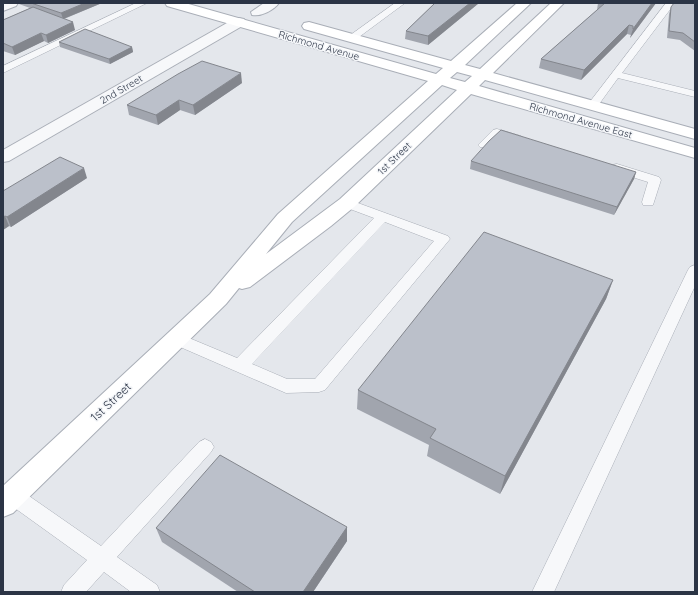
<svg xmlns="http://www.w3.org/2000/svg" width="698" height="595" font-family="Quicksand,sans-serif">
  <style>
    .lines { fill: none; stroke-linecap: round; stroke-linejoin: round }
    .lane-casing { stroke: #a9aeb7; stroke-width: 1 }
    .street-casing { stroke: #a9aeb7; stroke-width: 2 }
    .secondary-casing { stroke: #a9aeb7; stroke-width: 2 }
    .lane { fill: #f7f8fa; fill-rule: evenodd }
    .street { fill: #f7f8fa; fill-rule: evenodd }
    .secondary { fill: #fff; fill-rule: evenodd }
    .wall { fill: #a1a5ae }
    .shaded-wall { fill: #83868d }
    .building { fill: #bbc0ca; stroke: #83868d }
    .labels { text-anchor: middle; stroke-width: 3; stroke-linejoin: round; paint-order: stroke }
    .far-street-label { font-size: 10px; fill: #2b3445; stroke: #f4f6f9 }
    .street-label { font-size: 12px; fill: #2b3445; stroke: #f4f6f9 }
  </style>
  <rect width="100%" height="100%" fill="#e4e7ec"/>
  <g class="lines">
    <g class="lane-casing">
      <g id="lane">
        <path d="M 136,3 L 147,3 L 3,73 L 3,66 Z"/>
        <path d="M 395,3 L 405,3 L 355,40 L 349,40 L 347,38 L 349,36 Z"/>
        <path d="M 666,3 L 675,3 L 622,73 L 695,91 L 695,97 L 618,78 L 597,107 L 589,107 L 588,105 L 589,103 Z"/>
        <path d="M 497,129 L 521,136 L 523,138 L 521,140 L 517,141 L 499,136 L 488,147 L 480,147 L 478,145 L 493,130 Z"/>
        <path d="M 617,164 L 659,177 L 661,180 L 653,205 L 643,205 L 642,202 L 648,182 L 613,171 L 611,168 L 613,165 Z"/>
        <path d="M 347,199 L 448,236 L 450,239 L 325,390 L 319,392 L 286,393 L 171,343 L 169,339 L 171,335 L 177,333 L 237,358 L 374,218 L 342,206 L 341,203 L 342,200 ZM 385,222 L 434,241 L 315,379 L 287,379 L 252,364 Z"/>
        <path d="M 695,265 L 695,286 L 554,592 L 532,592 L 688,270 L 690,267 Z"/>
        <path d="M 205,439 L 211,442 L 214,447 L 211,452 L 117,557 L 157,585 L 160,592 L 131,592 L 104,572 L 86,592 L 61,592 L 64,585 L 87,560 L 5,501 L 3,496 L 5,489 L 12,486 L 19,489 L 101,546 L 199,442 Z"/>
      </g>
    </g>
    <g class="street-casing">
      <g id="street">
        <path d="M 3,3 L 18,3 L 16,6 L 3,11 Z"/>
        <path d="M 264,3 L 279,3 C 274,10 261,17 252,15 L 251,12 Z"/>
        <path d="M 239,18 L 244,19 L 246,22 L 244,25 L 9,161 L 3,162 L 3,150 L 234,19 Z"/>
      </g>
    </g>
    <g class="secondary-casing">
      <path id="secondary" d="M 165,3 L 185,3 L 436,74 L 443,68 L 304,29 L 302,26 L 304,23 L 309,22 L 451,61 L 517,3 L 531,3 L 465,65 L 480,69 L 551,3 L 564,3 L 493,73 L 695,129 L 695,139 L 485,80 L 479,86 L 695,148 L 695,158 L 471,94 L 354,207 L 331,226 L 250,287 L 242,289 L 239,288 L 226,304 L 13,513 L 3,517 L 3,486 L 210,294 L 278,214 L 428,81 L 167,6 ZM 457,72 L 472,76 L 465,82 L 450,78 ZM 442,85 L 457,90 L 340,199 L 266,254 L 292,222 Z"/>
    </g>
    <use href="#lane" class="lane"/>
    <use href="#street" class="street"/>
    <use href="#secondary" class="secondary"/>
  </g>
  <g class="wall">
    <path d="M 18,3 L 102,3 L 64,19 L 75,30 L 48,43 L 44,41 L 15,55 L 3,51 L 3,20 L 30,8 L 19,4 Z"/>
    <path d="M 435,3 L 479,3 L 428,45 L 405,39 L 406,31 Z"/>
    <path d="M 598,3 L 656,3 L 630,38 L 631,35 L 627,34 L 581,80 L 539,68 L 541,59 L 597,10 Z"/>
    <path d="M 695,3 L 695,51 L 680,40 L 667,38 L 669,14 L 671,7 Z"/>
    <path d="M 59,42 L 132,47 L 133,52 L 110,64 L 60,47 Z"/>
    <path d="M 242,83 L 195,115 L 180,110 L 158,125 L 129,115 L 127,105 Z"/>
    <path d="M 471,161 L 636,172 L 634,179 L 614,215 L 470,169 Z"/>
    <path d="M 87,178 L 11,227 L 9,226 L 3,230 L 3,191 Z"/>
    <path d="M 613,280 L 606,299 L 500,494 L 427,456 L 429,445 L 357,409 L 358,390 Z"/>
    <path d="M 347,527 L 347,541 L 313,592 L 238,592 L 162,542 L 156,528 Z"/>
  </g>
  <g class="shaded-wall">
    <path d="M 85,3 L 102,3 L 63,19 L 61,13 Z"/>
    <path d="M 470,3 L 479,3 L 428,45 L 428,36 Z"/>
    <path d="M 652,3 L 656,3 L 630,38 L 633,29 Z"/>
    <path d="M 73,22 L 75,30 L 48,43 L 46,35 Z"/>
    <path d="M 629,25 L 627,34 L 581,80 L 584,70 Z"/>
    <path d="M 41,33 L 44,41 L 15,55 L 12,47 Z"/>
    <path d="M 132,47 L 133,52 L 110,64 L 109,59 Z"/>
    <path d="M 241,73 L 242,83 L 195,115 L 193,105 Z"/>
    <path d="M 179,100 L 180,110 L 158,125 L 156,115 Z"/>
    <path d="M 84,168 L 87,178 L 11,227 L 7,217 Z"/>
    <path d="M 636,172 L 634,179 L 614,215 L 617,207 Z"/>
    <path d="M 5,216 L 9,226 L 3,230 L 3,217 Z"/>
    <path d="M 613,280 L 606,299 L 500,494 L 505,476 Z"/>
    <path d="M 347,527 L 347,541 L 313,592 L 303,592 Z"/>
  </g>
  <g class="building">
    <path d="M 31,3 L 85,3 L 61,13 Z"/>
    <path d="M 435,3 L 470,3 L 428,36 L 406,31 Z"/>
    <path d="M 604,3 L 652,3 L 633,29 L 633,26 L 629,25 L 584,70 L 541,59 L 605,3 Z"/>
    <path d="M 674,3 L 695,3 L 695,42 L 683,33 L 669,31 L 671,7 Z"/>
    <path d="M 33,7 L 73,22 L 46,35 L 41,33 L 12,47 L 3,43 L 3,20 Z"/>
    <path d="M 85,29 L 132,47 L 109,59 L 59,42 Z"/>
    <path d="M 202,61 L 241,73 L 193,105 L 179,100 L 156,115 L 127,105 L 178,74 Z"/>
    <path d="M 501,130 L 636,172 L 617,207 L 471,161 L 489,141 Z"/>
    <path d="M 60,157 L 84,168 L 7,217 L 5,216 L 3,217 L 3,191 Z"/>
    <path d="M 484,232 L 613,280 L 505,476 L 430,438 L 436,429 L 358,390 Z"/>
    <path d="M 220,455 L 347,527 L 303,592 L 255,592 L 156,528 Z"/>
  </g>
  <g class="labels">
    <g class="far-street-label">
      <text transform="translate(319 45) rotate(16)" y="4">Richmond Avenue</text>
      <text transform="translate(121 89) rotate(-30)" y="4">2nd Street</text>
      <text transform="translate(581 120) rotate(16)" y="4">Richmond Avenue East</text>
      <text transform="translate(394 158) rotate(-44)" y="4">1st Street</text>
    </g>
    <g class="street-label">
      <text transform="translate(111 402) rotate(-43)" y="4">1st Street</text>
    </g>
  </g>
  <rect width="698" height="595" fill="none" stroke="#2b3445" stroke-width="8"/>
</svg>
